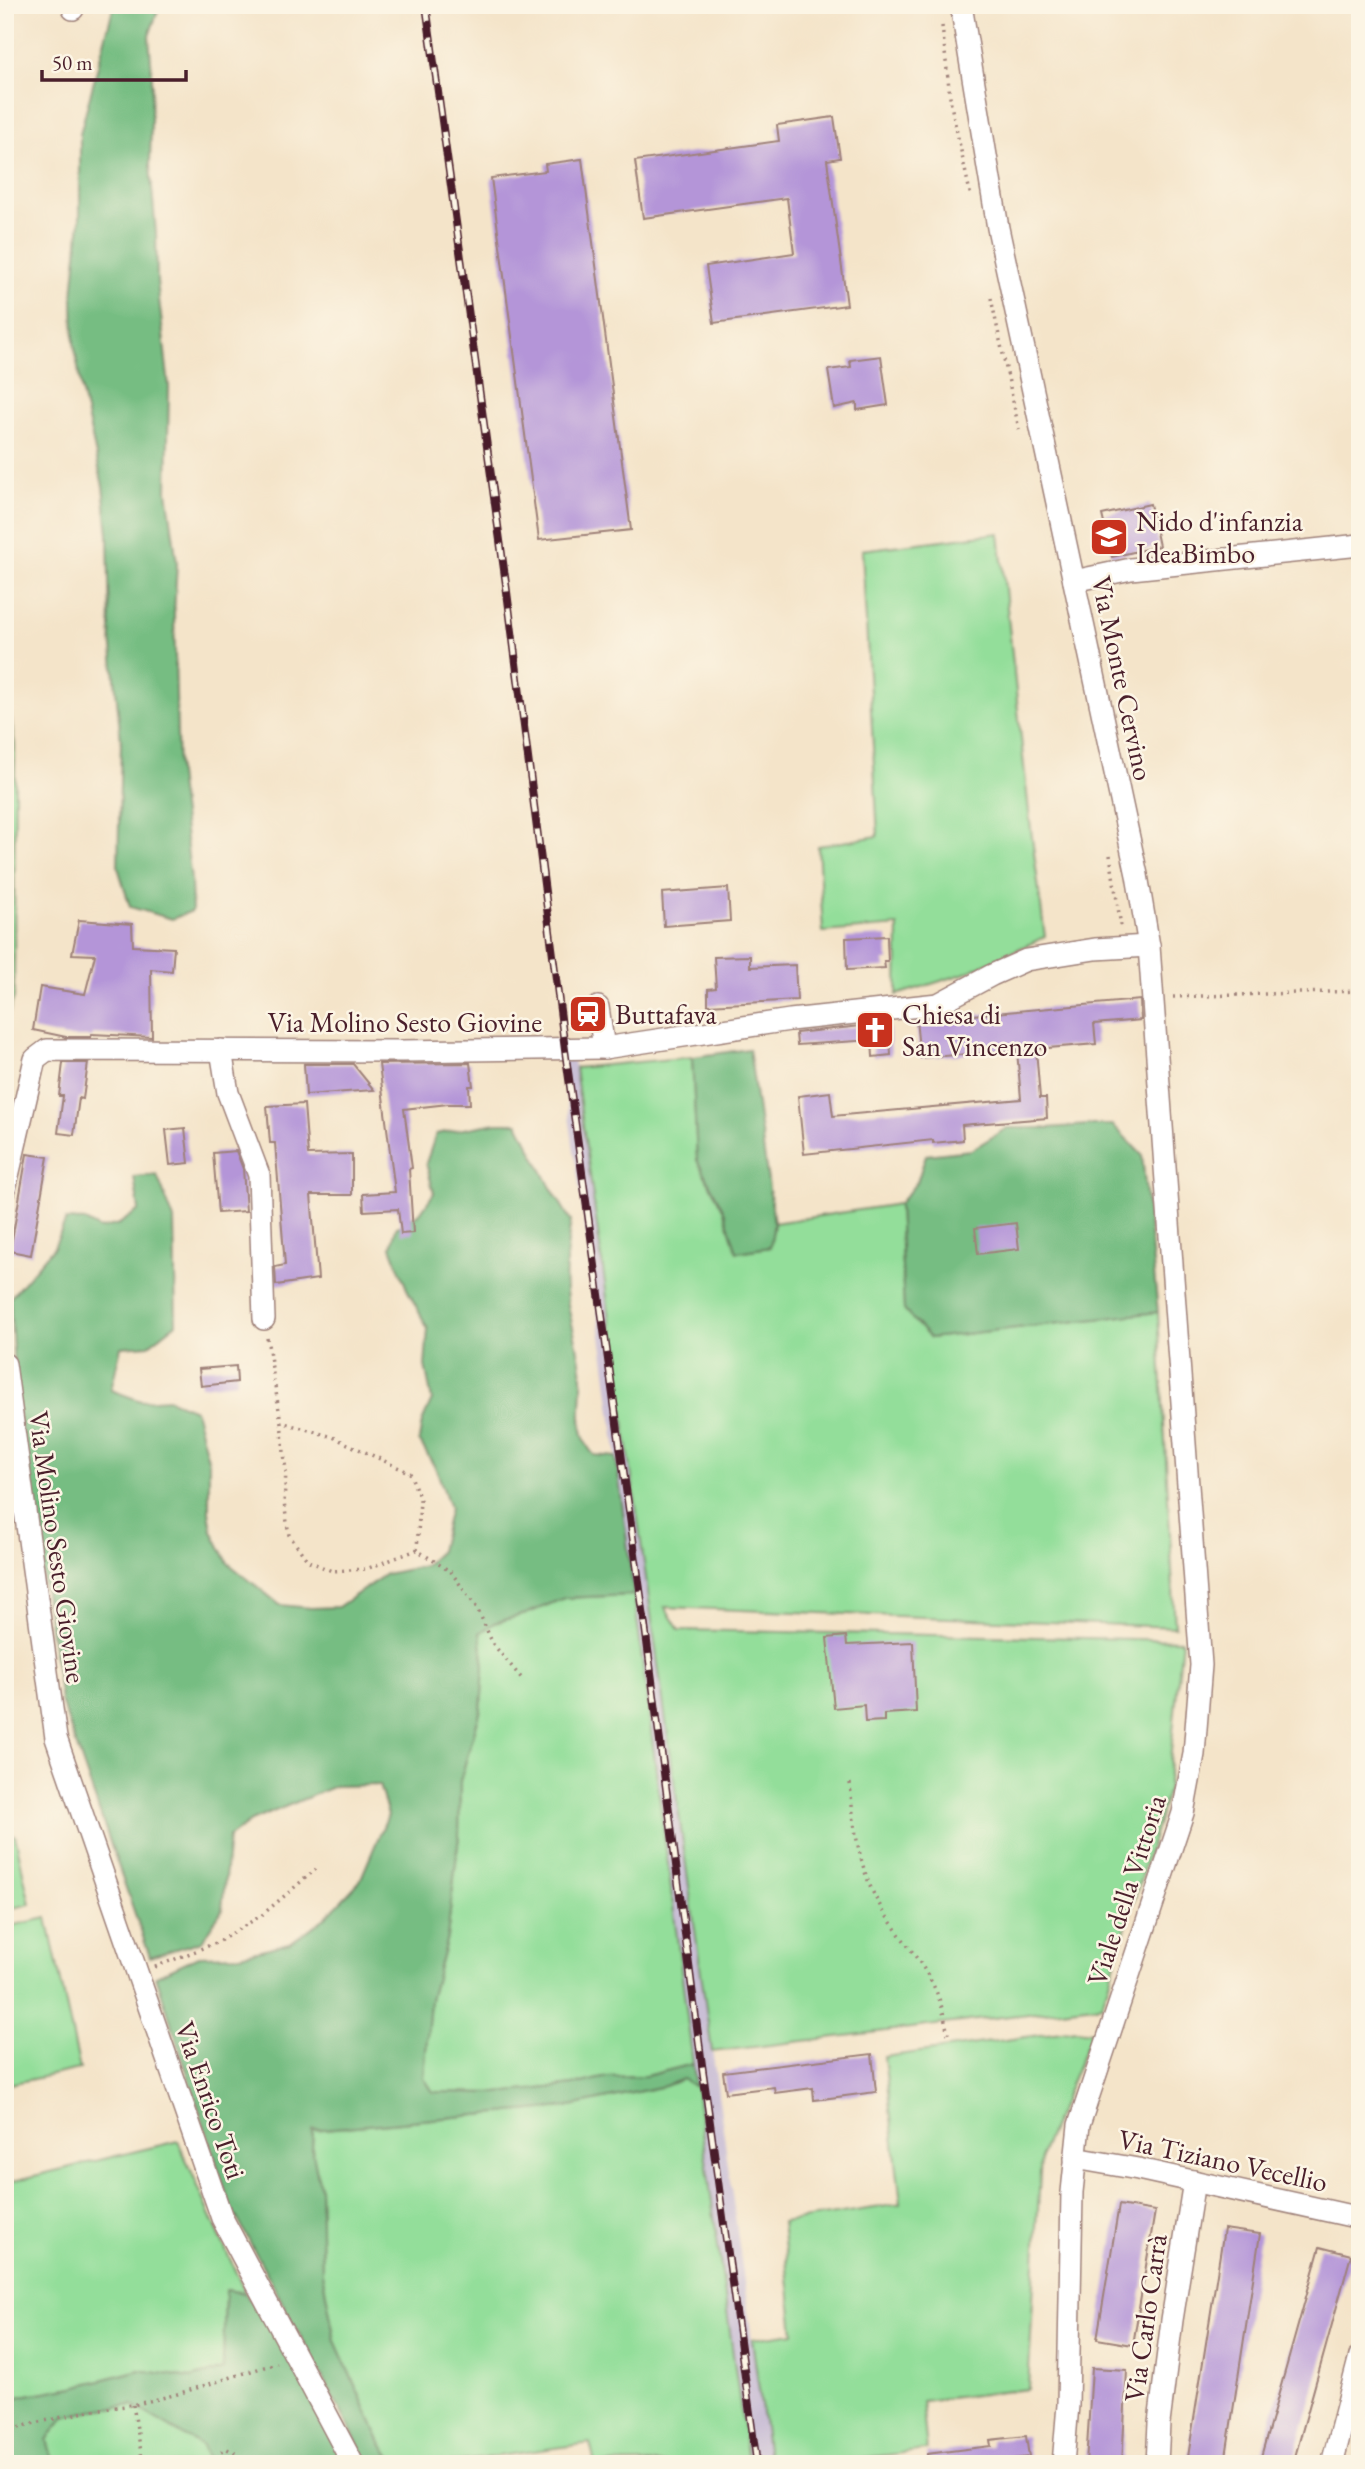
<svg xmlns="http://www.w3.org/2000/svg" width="1365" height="2469" font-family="'EB Garamond',serif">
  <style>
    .industrial { fill: #cabfd6 }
    .green { fill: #93de9a; stroke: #6e7e62; stroke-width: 2 }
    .forest { fill: #76bd82; stroke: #606e56; stroke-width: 2 }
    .building { fill: #b495d8 }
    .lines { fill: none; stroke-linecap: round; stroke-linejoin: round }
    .minor-casing { stroke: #9f827a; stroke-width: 24 }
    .path { stroke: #9f827a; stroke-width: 3.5; stroke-dasharray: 2 5; stroke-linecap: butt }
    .minor { stroke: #fff; stroke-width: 21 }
    .rail-casing { stroke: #4a1f2b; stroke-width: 8 }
    .rail { stroke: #fcf5e5; stroke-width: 5; stroke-dasharray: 16; stroke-linecap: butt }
    .labels { text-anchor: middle; stroke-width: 5; stroke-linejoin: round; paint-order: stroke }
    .poi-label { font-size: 28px; fill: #4a1f2b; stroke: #fcf5e5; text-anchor: start }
    .street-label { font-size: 28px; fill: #4a1f2b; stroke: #fcf5e5 }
  </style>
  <rect width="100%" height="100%" fill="#fcf5e5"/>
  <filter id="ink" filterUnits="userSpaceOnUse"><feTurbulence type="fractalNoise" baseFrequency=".0143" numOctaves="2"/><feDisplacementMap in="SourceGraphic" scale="14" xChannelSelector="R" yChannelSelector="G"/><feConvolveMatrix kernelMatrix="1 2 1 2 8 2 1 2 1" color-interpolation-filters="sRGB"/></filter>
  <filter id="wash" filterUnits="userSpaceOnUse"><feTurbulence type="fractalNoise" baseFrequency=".00686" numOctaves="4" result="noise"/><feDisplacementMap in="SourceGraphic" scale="28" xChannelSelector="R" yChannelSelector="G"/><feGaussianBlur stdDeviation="1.57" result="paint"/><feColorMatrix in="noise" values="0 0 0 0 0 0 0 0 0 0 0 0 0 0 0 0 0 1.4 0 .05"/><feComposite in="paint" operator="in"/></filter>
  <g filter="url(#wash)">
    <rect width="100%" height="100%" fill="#f4e4c9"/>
    <path class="industrial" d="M 573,1060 L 673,1764 L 769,2464 L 748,2464 L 693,2064 L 605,1364 L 561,1061 Z"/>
    <g class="green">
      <path d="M 999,533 L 1030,822 L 1045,937 L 963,974 L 897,995 L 898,926 L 823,932 L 818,846 L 878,836 L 862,550 Z"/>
      <path d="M 5,680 L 15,745 L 14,997 L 5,1025 Z"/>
      <path d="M 692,1057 L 697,1160 L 724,1211 L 737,1252 L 770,1247 L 774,1223 L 899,1204 L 904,1310 L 930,1338 L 1158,1312 L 1175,1627 L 665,1607 L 679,1630 L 1182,1640 L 1167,1792 L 1102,2005 L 712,2052 L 575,1068 Z"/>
      <path d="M 634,1595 L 693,2064 L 646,2076 L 607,2077 L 573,2085 L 530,2090 L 497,2093 L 433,2092 L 424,2078 L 430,2000 L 447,1937 L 459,1836 L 460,1781 L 481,1709 L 484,1667 L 480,1633 L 494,1623 L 526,1614 L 564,1598 Z"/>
      <path d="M 15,1835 L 30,1904 L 5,1910 L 5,1837 Z"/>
      <path d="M 47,1918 L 80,2069 L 5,2085 L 5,1927 Z"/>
      <path d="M 1076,2030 L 1092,2032 L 1041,2155 L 1028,2389 L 922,2401 L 927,2450 L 816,2464 L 769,2464 L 752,2339 L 794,2333 L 782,2222 L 901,2204 L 884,2057 Z"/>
      <path d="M 683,2079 L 696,2087 L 748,2462 L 595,2464 L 590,2443 L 442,2464 L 395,2464 L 380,2441 L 335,2341 L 322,2273 L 320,2187 L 312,2149 L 313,2130 L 566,2107 L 665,2086 Z"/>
      <path d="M 178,2141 L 245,2293 L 225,2290 L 223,2370 L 190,2378 L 139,2370 L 74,2387 L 21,2396 L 5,2403 L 5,2183 Z"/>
      <path d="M 133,2405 L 202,2446 L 210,2464 L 54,2464 L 47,2440 L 64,2417 L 93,2410 Z"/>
    </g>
    <g class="forest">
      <path d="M 114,5 L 160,5 L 149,36 L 152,74 L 150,166 L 156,233 L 157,281 L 169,387 L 167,491 L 177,563 L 174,614 L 178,774 L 191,880 L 192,911 L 172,919 L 130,907 L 118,867 L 121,741 L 110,627 L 108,534 L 103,486 L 83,398 L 74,343 L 73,296 L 80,221 L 80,134 Z"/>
      <path d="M 749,1049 L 774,1223 L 770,1247 L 737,1252 L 724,1211 L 697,1160 L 692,1057 Z"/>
      <path d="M 497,1123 L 518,1123 L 550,1186 L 571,1221 C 567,1245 564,1267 566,1291 C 569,1320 580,1348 582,1377 C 583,1404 574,1434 594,1455 L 616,1457 L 634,1595 L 564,1598 L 526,1614 L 494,1623 L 480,1633 L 484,1667 L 481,1709 L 460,1781 L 459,1836 L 447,1937 L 430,2000 L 424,2078 L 433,2092 L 497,2093 L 530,2090 L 573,2085 L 607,2077 L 646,2076 L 693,2064 L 696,2087 L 683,2079 L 665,2086 L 566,2107 L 313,2130 L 312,2149 L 320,2187 L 322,2273 L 335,2341 L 380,2441 L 395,2464 L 369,2464 L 230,2205 L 156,1976 L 199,1956 L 240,1955 L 290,1943 L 325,1918 L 360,1881 L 388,1815 L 379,1785 L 335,1786 L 251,1821 L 229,1837 L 222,1910 L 202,1941 L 150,1957 L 61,1701 L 15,1387 L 10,1298 L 54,1247 L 66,1220 L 85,1221 L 100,1229 L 119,1224 L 139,1210 L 134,1177 L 157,1175 L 174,1220 L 176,1324 L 149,1345 L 121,1347 L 111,1390 L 141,1401 L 168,1399 L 195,1410 L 209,1463 L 209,1511 L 212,1531 L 228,1563 L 280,1605 L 311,1608 L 338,1607 L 386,1574 L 424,1566 L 440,1551 L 450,1508 L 437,1471 L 419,1440 L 422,1422 L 432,1400 L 425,1366 L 428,1329 L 407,1289 L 391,1247 L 396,1228 L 420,1213 L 434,1193 L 426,1163 L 436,1134 Z"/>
      <path d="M 1088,1125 L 1113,1125 L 1142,1155 L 1158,1312 L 930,1338 L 904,1310 L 899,1204 L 917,1182 L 926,1155 L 971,1150 L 1007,1128 L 1048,1128 Z"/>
      <path d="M 225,2290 L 245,2293 L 295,2369 L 345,2464 L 210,2464 L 202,2446 L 133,2405 L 93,2410 L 64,2417 L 47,2440 L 54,2464 L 5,2464 L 5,2403 L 21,2396 L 74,2387 L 140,2370 L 190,2378 L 223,2370 Z"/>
    </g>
    <g id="blocks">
      <g class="building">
        <path d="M 834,117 L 840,158 L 827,160 L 847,305 L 714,323 L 706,266 L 794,253 L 787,198 L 643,218 L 635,161 L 779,141 L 777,125 Z"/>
        <path d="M 582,159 L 631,530 L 539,540 L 491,178 L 546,171 L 545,164 Z"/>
        <path d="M 881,356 L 888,405 L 857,410 L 857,403 L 834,408 L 828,370 L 851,367 L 850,360 Z"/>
        <path d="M 1150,504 L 1159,546 L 1112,557 L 1102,515 Z"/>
        <path d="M 728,888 L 730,921 L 664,926 L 662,893 Z"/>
        <path d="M 79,920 L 132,924 L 133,946 L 174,948 L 172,971 L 151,969 L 152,1037 L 92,1034 L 91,1037 L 66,1037 L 33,1030 L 40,987 L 85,994 L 95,955 L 72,954 Z"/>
        <path d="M 887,936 L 888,961 L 884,961 L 885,968 L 847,970 L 846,938 Z"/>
        <path d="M 750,956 L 750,967 L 795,965 L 797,1000 L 708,1005 L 708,989 L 716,988 L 714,957 Z"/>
        <path d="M 1140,1000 L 1141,1020 L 1094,1024 L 1096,1044 L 1036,1049 L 1040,1098 L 1046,1098 L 1047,1118 L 962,1125 L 963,1140 L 933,1143 L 933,1140 L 804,1154 L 798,1096 L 830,1092 L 833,1116 L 1021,1099 L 1017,1050 L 920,1058 L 916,1020 Z"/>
        <path d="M 585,1007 L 587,1022 L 581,1023 L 578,1008 Z"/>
        <path d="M 889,1023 L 891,1055 L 873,1057 L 872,1040 L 797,1045 L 796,1033 Z"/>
        <path d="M 63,1063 L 88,1063 L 83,1099 L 79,1098 L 74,1135 L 58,1133 L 63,1096 L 59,1096 Z"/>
        <path d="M 470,1063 L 473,1086 L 469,1086 L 470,1104 L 448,1104 L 404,1109 L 412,1168 L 409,1169 L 413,1233 L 401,1234 L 398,1209 L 364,1211 L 363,1194 L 395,1192 L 379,1064 Z"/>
        <path d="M 304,1064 L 353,1064 L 374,1090 L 306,1095 Z"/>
        <path d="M 304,1104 L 308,1155 L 352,1154 L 352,1195 L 311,1195 L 318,1279 L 276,1285 L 275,1267 L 285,1265 L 275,1143 L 270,1143 L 267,1106 Z"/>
        <path d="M 185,1128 L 189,1163 L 170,1165 L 166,1130 Z"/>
        <path d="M 236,1151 L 243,1169 L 246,1211 L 218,1213 L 213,1153 Z"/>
        <path d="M 27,1154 L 48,1157 L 31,1255 L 10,1251 Z"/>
        <path d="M 1016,1223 L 1019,1249 L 978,1254 L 975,1228 Z"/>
        <path d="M 236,1366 L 237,1382 L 201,1386 L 199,1369 Z"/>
        <path d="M 846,1636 L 847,1645 L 913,1642 L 916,1712 L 884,1714 L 884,1721 L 865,1722 L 864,1705 L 834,1708 L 827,1638 Z"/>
        <path d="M 872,2054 L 876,2092 L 814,2100 L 813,2088 L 775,2093 L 774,2087 L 726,2093 L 723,2072 Z"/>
        <path d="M 1119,2205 L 1155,2211 L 1133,2345 L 1097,2339 Z"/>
        <path d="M 1224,2229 L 1260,2234 L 1225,2463 L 1188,2457 Z"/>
        <path d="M 1320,2247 L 1351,2255 L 1326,2346 L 1293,2464 L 1259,2464 Z"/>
        <path d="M 1092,2368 L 1127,2370 L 1122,2464 L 1086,2464 Z"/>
        <path d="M 1026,2436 L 1029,2457 L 1012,2459 L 1013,2464 L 927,2464 L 927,2454 L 991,2446 L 990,2440 Z"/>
      </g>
    </g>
  </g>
  <g filter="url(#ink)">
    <use href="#blocks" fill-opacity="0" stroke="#9f827a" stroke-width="2"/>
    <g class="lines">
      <g class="minor-casing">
        <g id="minor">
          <path d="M 961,5 L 998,228 L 1137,875 L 1149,946 L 1201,1665 L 1194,1754 L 1183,1813 L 1079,2125 L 1072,2192 L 1068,2405 L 1063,2464"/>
          <path d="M 73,9 L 75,5"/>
          <path d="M 1074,581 L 1131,569 L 1360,545"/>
          <path d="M 598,1007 L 604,1048"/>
          <path d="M 221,1050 L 228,1093 L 259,1175 L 264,1319"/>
          <path d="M 5,1189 L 35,1059 L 47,1050 L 402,1051 L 604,1048 L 790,1020 L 938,1004 L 992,975 L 1026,960 L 1095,949 L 1149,946"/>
          <path d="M 5,1364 L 56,1738 L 222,2218 L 353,2464"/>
          <path d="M 1075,2158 L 1138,2169 L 1360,2218"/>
          <path d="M 1157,2464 L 1159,2423 L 1172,2320 L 1194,2181"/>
          <path d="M 1332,2464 L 1360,2356"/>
        </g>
      </g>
      <g class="path">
        <path d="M 942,26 L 951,105 L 971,197"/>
        <path d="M 991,298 L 1020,434"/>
        <path d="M 1110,855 L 1121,927"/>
        <path d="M 1173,997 L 1360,991"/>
        <path d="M 267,1338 L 281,1422 L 333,1437 L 410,1473 L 420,1500 L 417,1550 L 451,1572 L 477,1608 L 493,1644 L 523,1680"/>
        <path d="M 281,1422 L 286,1472 L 284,1503 L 289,1535 L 308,1561 L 332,1571 L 366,1569 L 417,1550"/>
        <path d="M 850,1783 C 853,1817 856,1850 869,1883 C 883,1920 914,1948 932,1983 C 941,1999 944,2016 948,2034"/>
        <path d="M 155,1967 L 218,1942 L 262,1915 L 316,1869"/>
        <path d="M 133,2405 L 143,2464"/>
        <path d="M 5,2430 L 93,2410 L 133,2405 L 174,2395 L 277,2363"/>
        <path d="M 215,2464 L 219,2453 L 227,2449 L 239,2455 L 241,2464"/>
      </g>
      <use href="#minor" class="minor"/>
      <g class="rail-casing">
        <path id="rail" d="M 426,5 L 506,584 L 565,1050 L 643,1611 L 702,2065 L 757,2464"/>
      </g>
      <use href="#rail" class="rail"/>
    </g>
  </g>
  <defs>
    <g id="school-square" transform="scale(2.0125)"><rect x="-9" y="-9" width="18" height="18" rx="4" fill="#c8321e" stroke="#fcf5e5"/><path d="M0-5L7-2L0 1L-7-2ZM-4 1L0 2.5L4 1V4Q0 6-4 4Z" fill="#fff"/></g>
    <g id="station-square" transform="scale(2.0125)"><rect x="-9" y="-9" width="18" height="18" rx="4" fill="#c8321e" stroke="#fcf5e5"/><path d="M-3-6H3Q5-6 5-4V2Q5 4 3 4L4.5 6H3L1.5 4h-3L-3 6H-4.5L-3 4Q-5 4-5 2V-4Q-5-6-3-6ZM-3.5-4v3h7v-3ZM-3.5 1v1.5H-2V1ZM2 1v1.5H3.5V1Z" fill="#fff"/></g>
    <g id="church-square" transform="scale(2.0125)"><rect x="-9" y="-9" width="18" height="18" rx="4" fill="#c8321e" stroke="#fcf5e5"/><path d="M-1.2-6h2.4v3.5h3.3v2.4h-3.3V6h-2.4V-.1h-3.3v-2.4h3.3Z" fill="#fff"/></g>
  </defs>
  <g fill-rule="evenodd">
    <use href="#school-square" x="1109" y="537"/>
    <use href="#station-square" x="588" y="1014"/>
    <use href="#church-square" x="875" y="1030"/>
  </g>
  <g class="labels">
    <g class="poi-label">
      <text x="1136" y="531">Nido d'infanzia<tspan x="1136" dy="32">IdeaBimbo</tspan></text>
      <text x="615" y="1024">Buttafava</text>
      <text x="902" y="1024">Chiesa di<tspan x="902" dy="32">San Vincenzo</tspan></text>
    </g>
    <g class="street-label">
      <text transform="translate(1123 678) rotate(78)" y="10">Via Monte Cervino</text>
      <text x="405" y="1032">Via Molino Sesto Giovine</text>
      <text transform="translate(58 1547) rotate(82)" y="10">Via Molino Sesto Giovine</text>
      <text transform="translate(1126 1890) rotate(-72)" y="10">Viale della Vittoria</text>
      <text transform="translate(211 2100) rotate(71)" y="10">Via Enrico Toti</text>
      <text transform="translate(1223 2160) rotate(12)" y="10">Via Tiziano Vecellio</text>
      <text transform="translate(1145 2318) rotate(-82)" y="10">Via Carlo Carrà</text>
    </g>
  </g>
  <rect width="1365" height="2469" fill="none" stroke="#fcf5e5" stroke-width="28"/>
  <path d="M42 70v10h144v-10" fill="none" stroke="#4a1f2b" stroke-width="3.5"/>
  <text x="52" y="70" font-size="21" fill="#4a1f2b" stroke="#fcf5e5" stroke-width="5" paint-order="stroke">50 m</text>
</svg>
